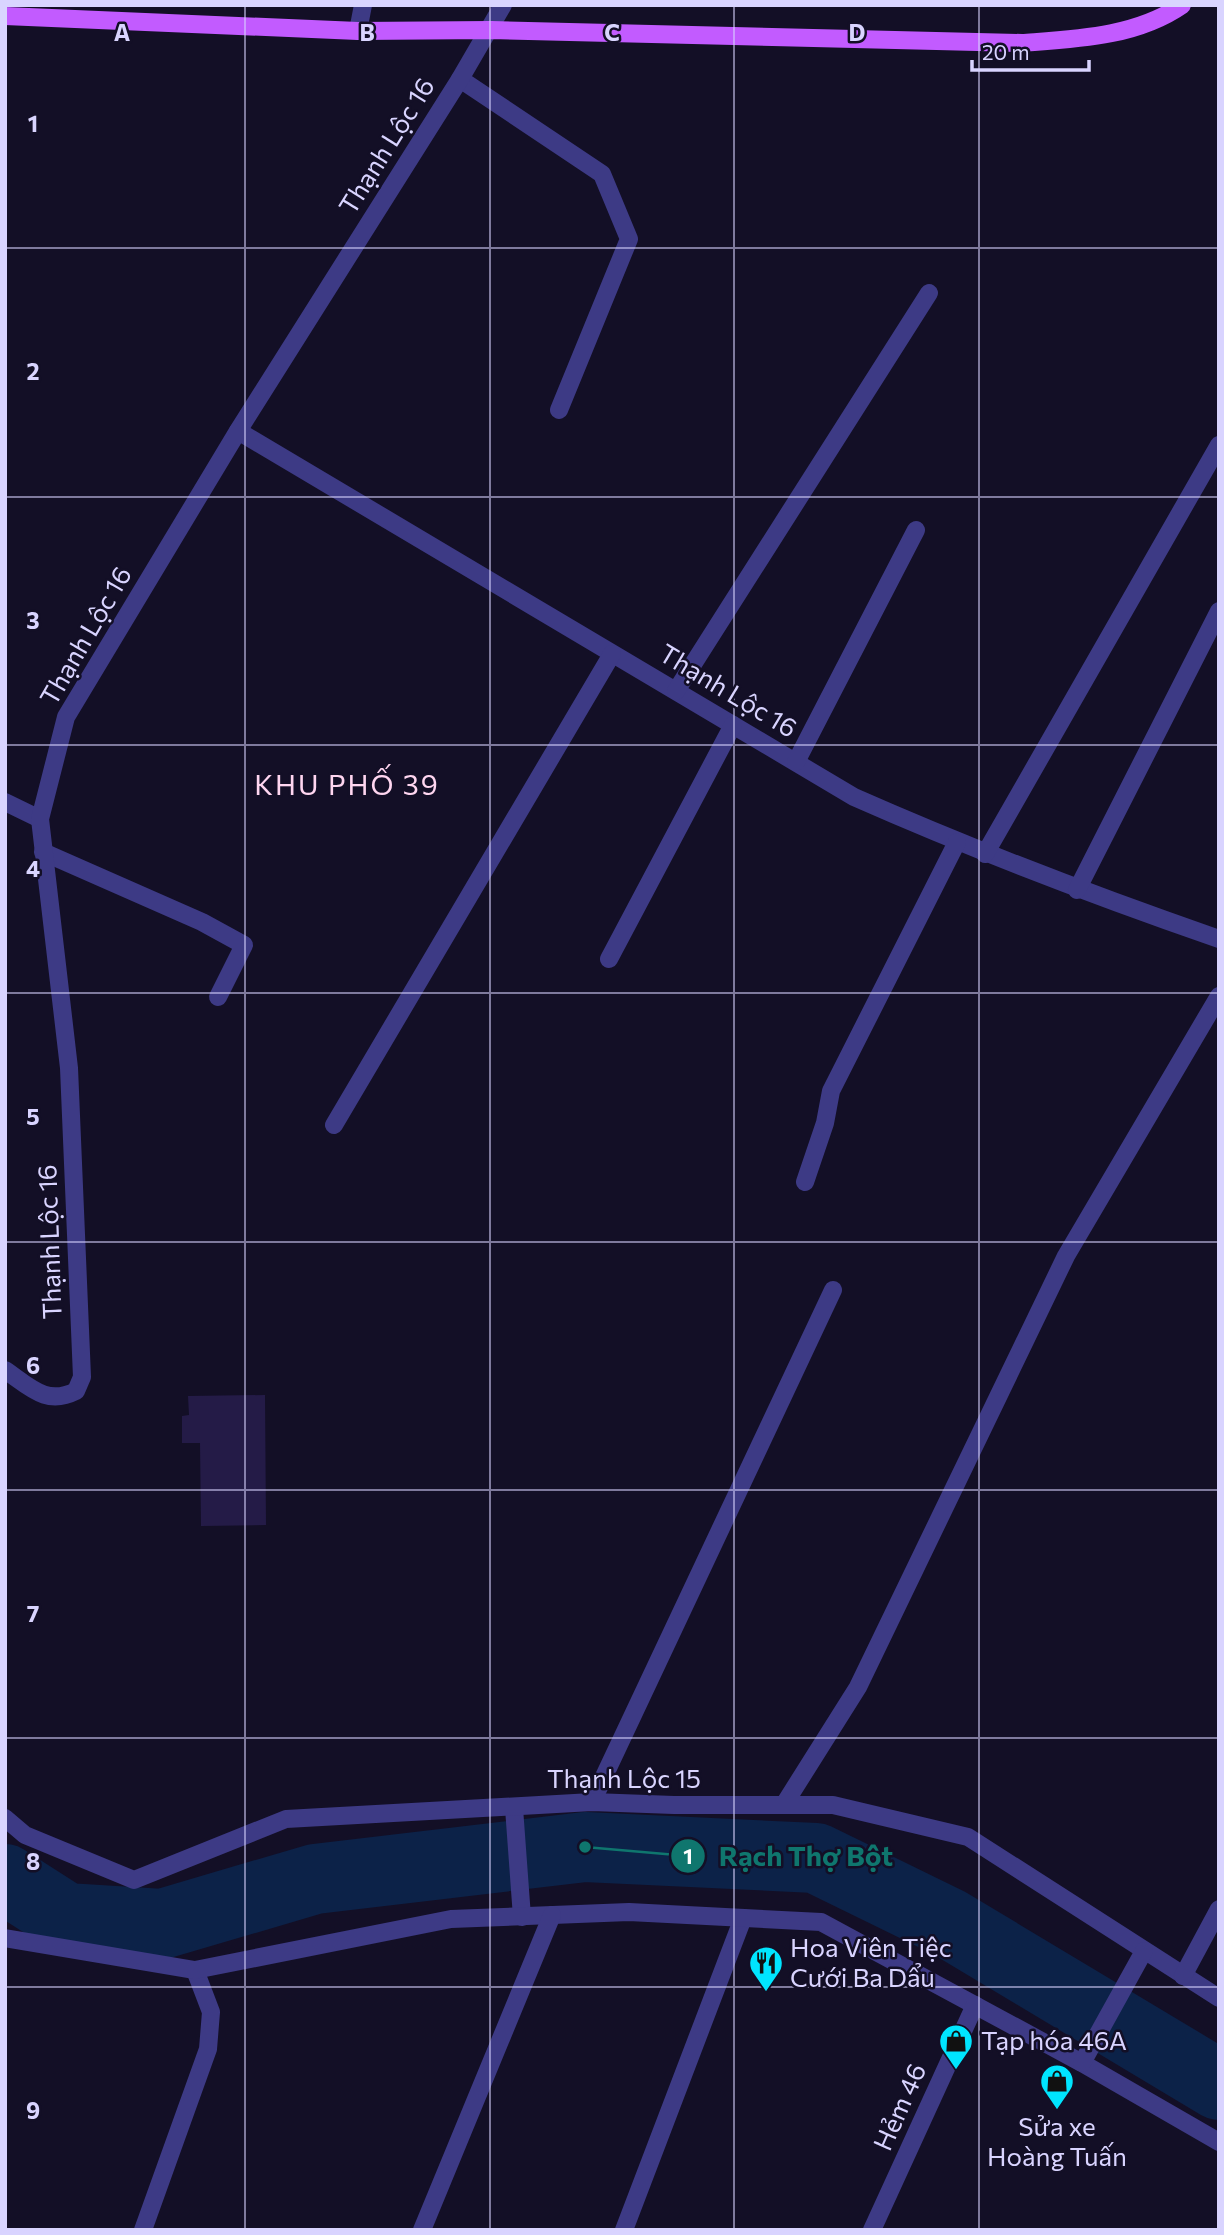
<svg xmlns="http://www.w3.org/2000/svg" width="1224" height="2235" font-family="Commissioner,sans-serif">
  <style>
    .lines { fill: none; stroke-linecap: round; stroke-linejoin: round }
    .river { stroke: #0c2248; stroke-width: 70 }
    .building { fill: #241b47 }
    .lane { stroke: #3d3a85; stroke-width: 18 }
    .street { stroke: #3d3a85; stroke-width: 18 }
    .primary { stroke: #c25bff; stroke-width: 18 }
    .grid { fill: none; stroke: #d9d4ff; stroke-width: 2; stroke-opacity: 0.55 }
    .labels { text-anchor: middle; stroke-width: 5; stroke-linejoin: round; paint-order: stroke }
    .street-label { font-size: 26px; fill: #d9d4ff; stroke: #130f26 }
    .poi-label { font-size: 26px; fill: #d9d4ff; stroke: #130f26; text-anchor: start }
    .neighbourhood-label { font-size: 28px; letter-spacing: 2px; fill: #ffd6f0; stroke: #130f26 }
    .grid-label { font-size: 23px; text-anchor: middle; font-weight: bold; fill: #d9d4ff; stroke: #130f26; stroke-width: 5; stroke-linejoin: round; paint-order: stroke }
    .leader { fill: none; stroke: #0f766e; stroke-width: 2.5 }
    .callout-dot { fill: #0f766e; stroke: #130f26; stroke-width: 2.5 }
    .mark-label { font-size: 21px; text-anchor: middle; font-weight: bold; fill: #fff }
    .callout-label { font-size: 28px; text-anchor: middle; font-weight: bold; fill: #0f766e; stroke: #130f26; stroke-width: 5; stroke-linejoin: round; paint-order: stroke }
  </style>
  <rect width="100%" height="100%" fill="#130f26"/>
  <g class="lines">
    <path class="river" d="M 5,1879 L 66,1918 L 162,1924 L 315,1879 L 585,1847 L 816,1858 L 949,1923 L 1219,2085"/>
  </g>
  <path class="building" d="M 265,1395 L 266,1525 L 201,1526 L 200,1443 L 182,1443 L 182,1416 L 189,1415 L 188,1396 Z"/>
  <g class="lines">
    <g class="lane">
      <path d="M 358,31 L 363,5"/>
      <path d="M 460,79 L 602,174 L 629,239 L 559,410"/>
      <path d="M 592,1802 L 833,1290"/>
      <path d="M 785,1803 L 858,1687 L 1066,1256 L 1219,996"/>
      <path d="M 143,2230 L 208,2049 L 211,2012 L 195,1970"/>
      <path d="M 624,2230 L 743,1918"/>
    </g>
    <g class="street">
      <path d="M 238,431 L 854,797 C 974,850 1095,896 1219,939"/>
      <path d="M 676,691 L 929,293"/>
      <path d="M 796,762 L 916,530"/>
      <path d="M 5,802 L 40,819"/>
      <path d="M 43,852 L 202,922 L 244,945 L 218,997"/>
      <path d="M 985,854 L 1219,445"/>
      <path d="M 1077,890 L 1219,611"/>
      <path d="M 609,959 L 733,725"/>
      <path d="M 334,1125 L 612,654"/>
      <path d="M 805,1182 L 825,1123 L 831,1091 L 957,842"/>
      <path d="M 5,1370 C 30,1387 46,1406 76,1391 L 82,1377 L 69,1068 L 40,819 L 66,717 L 238,431 L 460,79 L 503,5"/>
      <path d="M 514,1808 L 522,1917"/>
      <path d="M 5,1818 L 25,1835 L 134,1880 L 286,1819 L 592,1802 L 674,1805 L 833,1805 L 968,1837 L 1219,1998"/>
      <path d="M 5,1938 L 195,1970 L 451,1919 L 629,1912 L 821,1922 L 1082,2063 L 1219,2142"/>
      <path d="M 1183,1976 L 1219,1909"/>
      <path d="M 1082,2063 L 1144,1951"/>
      <path d="M 422,2230 L 552,1915"/>
      <path d="M 872,2230 L 975,2005"/>
    </g>
    <path class="primary" d="M 5,16 L 358,31 L 491,30 L 1022,43 C 1075,39 1136,37 1182,5"/>
  </g>
  <path class="grid" d="M 245,5 L 245,2230M 490,5 L 490,2230M 734,5 L 734,2230M 979,5 L 979,2230M 5,248 L 1219,248M 5,497 L 1219,497M 5,745 L 1219,745M 5,993 L 1219,993M 5,1242 L 1219,1242M 5,1490 L 1219,1490M 5,1738 L 1219,1738M 5,1987 L 1219,1987"/>
  <defs>
    <g id="restaurant-pin" transform="scale(1.75)"><path d="M0 17L-7.5 6A9.5 9.5 0 1 1 7.5 6Z" fill="#00e5ff" stroke="#130f26"/><path d="M-5-6h1v4h1v-4h1v4h1v-4h1v5L-1.5 .5V6h-2V.5L-5-1ZM5-6V6H3V1.5H1.5Q1.5-4 5-6Z" fill="#111"/></g>
    <g id="shop-pin" transform="scale(1.75)"><path d="M0 17L-7.5 6A9.5 9.5 0 1 1 7.5 6Z" fill="#00e5ff" stroke="#130f26"/><path d="M-5-2.5h2.3a2.7 3.5 0 0 1 5.4 0H5L5.5 6h-11ZM-1.5-2.5h3a1.5 2.3 0 0 0-3 0Z" fill="#111"/></g>
  </defs>
  <g fill-rule="evenodd">
    <use href="#restaurant-pin" x="766" y="1963"/>
    <use href="#shop-pin" x="956" y="2041"/>
    <use href="#shop-pin" x="1057" y="2081"/>
  </g>
  <g class="labels">
    <g class="street-label">
      <text transform="translate(387 146) rotate(-58)" y="9">Thạnh Lộc 16</text>
      <text transform="translate(86 636) rotate(-60)" y="9">Thạnh Lộc 16</text>
      <text transform="translate(728 691) rotate(31)" y="9">Thạnh Lộc 16</text>
      <text transform="translate(50 1242) rotate(-92)" y="9">Thạnh Lộc 16</text>
      <text x="624" y="1788">Thạnh Lộc 15</text>
      <text transform="translate(900 2107) rotate(-66)" y="9">Hẻm 46</text>
    </g>
    <g class="poi-label">
      <text x="790" y="1957">Hoa Viên Tiệc<tspan x="790" dy="30">Cưới Ba Dẩu</tspan></text>
      <text x="981" y="2050">Tạp hóa 46A</text>
      <text x="1057" y="2136" text-anchor="middle">Sửa xe<tspan x="1057" dy="30">Hoàng Tuấn</tspan></text>
    </g>
    <g class="neighbourhood-label">
      <text x="347" y="795">KHU PHỐ 39</text>
    </g>
  </g>
  <g class="grid-label">
    <text x="122" y="41">A</text>
    <text x="367" y="41">B</text>
    <text x="612" y="41">C</text>
    <text x="857" y="41">D</text>
    <text x="33" y="132">1</text>
    <text x="33" y="380">2</text>
    <text x="33" y="629">3</text>
    <text x="33" y="877">4</text>
    <text x="33" y="1125">5</text>
    <text x="33" y="1374">6</text>
    <text x="33" y="1622">7</text>
    <text x="33" y="1870">8</text>
    <text x="33" y="2119">9</text>
  </g>
  <path class="leader" d="M585 1847L688 1856"/>
  <g class="callout-dot">
    <circle cx="585" cy="1847" r="7"/>
    <circle cx="688" cy="1856" r="18"/>
  </g>
  <g class="mark-label">
    <text x="688" y="1864">1</text>
  </g>
  <g class="callout-label">
    <text x="806" y="1866">Rạch Thợ Bột</text>
  </g>
  <rect width="1224" height="2235" fill="none" stroke="#d9d4ff" stroke-width="14"/>
  <path d="M972 60v10h117v-10" fill="none" stroke="#d9d4ff" stroke-width="3.5"/>
  <text x="982" y="60" font-size="21" fill="#d9d4ff" stroke="#130f26" stroke-width="5" paint-order="stroke">20 m</text>
</svg>
